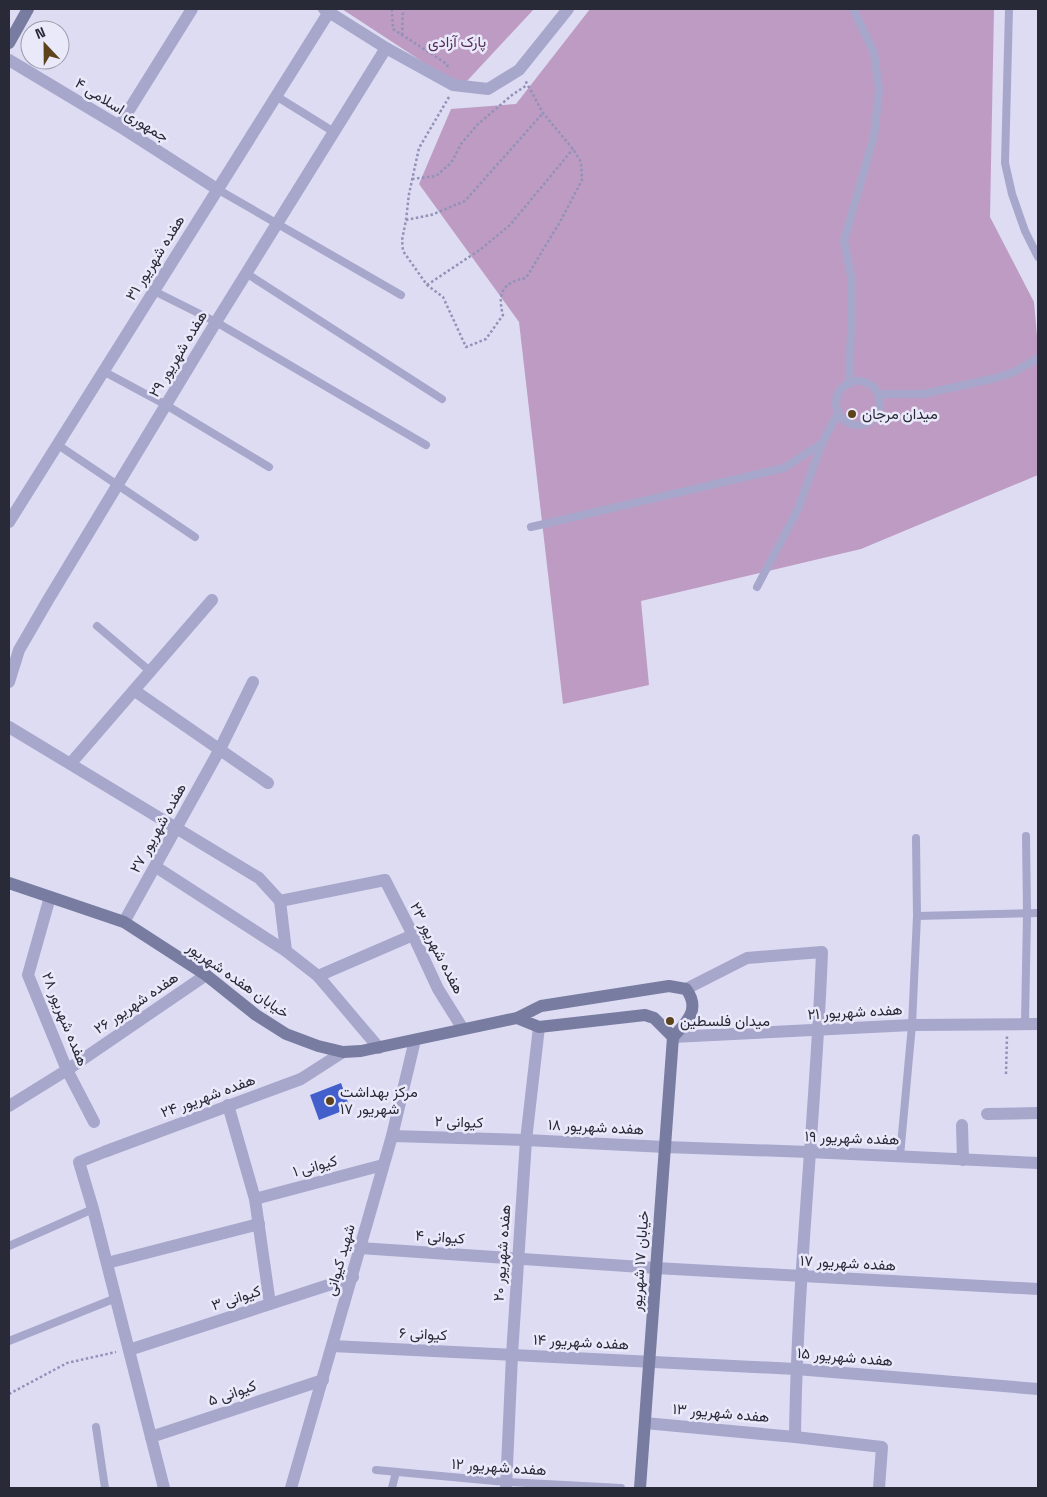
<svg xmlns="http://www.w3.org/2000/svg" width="1047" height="1497" font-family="'Space Grotesk',Vazirmatn,sans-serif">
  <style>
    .green { fill: #be9bc3 }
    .building { fill: #425fcb }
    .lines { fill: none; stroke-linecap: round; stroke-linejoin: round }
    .path { stroke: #9192b8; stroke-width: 2.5; stroke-dasharray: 2.5 2.5; stroke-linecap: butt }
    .lane { stroke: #a7a7cc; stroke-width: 8 }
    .street { stroke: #a7a7cc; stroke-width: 12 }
    .secondary { stroke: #787ca0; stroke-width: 12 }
    .poi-dot { fill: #5c431b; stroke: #eae9fa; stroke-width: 2 }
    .labels { text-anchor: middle; stroke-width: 5; stroke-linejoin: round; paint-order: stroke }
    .park-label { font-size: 15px; fill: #542b58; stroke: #eae9fa }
    .street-label { font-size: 15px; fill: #282a38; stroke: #eae9fa }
    .poi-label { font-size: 15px; fill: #282a38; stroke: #eae9fa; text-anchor: start }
  </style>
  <rect width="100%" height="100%" fill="#dedcf3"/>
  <g class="green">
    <path d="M 342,9 L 534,9 L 467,81 L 455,83 Z"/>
    <path d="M 590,9 L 994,9 L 990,217 L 1034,302 L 1038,348 L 1038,475 L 861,549 L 641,601 L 649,685 L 563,704 L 519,322 L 419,184 L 451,109 L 516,104 Z"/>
  </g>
  <path class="building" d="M 341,1083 L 350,1108 L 319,1120 L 310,1095 Z"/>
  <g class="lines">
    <g class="path">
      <path d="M 392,9 L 393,29 L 447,64 L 448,68"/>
      <path d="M 402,35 L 403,9"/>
      <path d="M 449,97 L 419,148 L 409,194 L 406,220 L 402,240 L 403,251 L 427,285 L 443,297 L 466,347 L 486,339 L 503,315 C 497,293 503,282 526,278 L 561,220 L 582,180 L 581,162 L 573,149 L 543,113 L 525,80"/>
      <path d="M 412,179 L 436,176 L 451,163 L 461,144 L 477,125 L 512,95 L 527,85"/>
      <path d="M 406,220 L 431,215 L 465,201 L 543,113"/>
      <path d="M 427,285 L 481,249 L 510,225 L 573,149"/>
      <path d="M 1006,1074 L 1007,1036"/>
      <path d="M 9,1394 L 67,1363 L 116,1352"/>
    </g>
    <g class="lane">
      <path d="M 1009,9 L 1005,163 L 1012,194 L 1025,231 L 1038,257"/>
      <path d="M 276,96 L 334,132"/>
      <path d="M 217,189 L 401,295"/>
      <path d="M 246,273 L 442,399"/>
      <path d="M 154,291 L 216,322 L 426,445"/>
      <path d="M 103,371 L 166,405 L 269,467"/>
      <circle cx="858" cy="403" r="22"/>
      <path d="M 849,384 L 852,302 L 851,276 L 844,241 L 874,136 L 879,90 L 874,53 L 853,9"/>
      <path d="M 878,394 L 923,394 L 996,378 L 1014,372 L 1038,358"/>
      <path d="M 58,445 L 195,537"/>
      <path d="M 531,527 L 784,468 L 822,443"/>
      <path d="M 757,587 L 798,509 L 822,443 L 838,413"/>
      <path d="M 97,626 L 151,672"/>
      <path d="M 917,916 L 1038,913"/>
      <path d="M 1025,1024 L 1027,913 L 1026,836"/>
      <path d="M 900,1156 L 912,1025 L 917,916 L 916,838"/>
      <path d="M 9,1246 L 93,1209"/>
      <path d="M 9,1341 L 116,1298"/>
      <path d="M 96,1427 L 105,1488"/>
      <path d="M 376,1470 L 506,1482 L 621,1488"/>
      <path d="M 392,1488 L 396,1472"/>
    </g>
    <g class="street">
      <path d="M 324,9 L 386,48 L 453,85 L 488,89 L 519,70 L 568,9"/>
      <path d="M 9,60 L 119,126 L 217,189"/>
      <path d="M 119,126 L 192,9"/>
      <path d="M 9,522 L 329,12"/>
      <path d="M 9,682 L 19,650 L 48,600 L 216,322 L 386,48"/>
      <path d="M 135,691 L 268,783"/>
      <path d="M 9,727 L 259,878 L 280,901 L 286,951"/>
      <path d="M 71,763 L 212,600"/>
      <path d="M 156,867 L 286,951 L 318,976 L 379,1048"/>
      <path d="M 50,897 L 28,975 L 67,1070 L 94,1122"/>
      <path d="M 280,901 L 385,880 L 413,935 L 438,989 L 463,1029"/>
      <path d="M 124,922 L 220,749 L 253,682"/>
      <path d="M 318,976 L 413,935"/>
      <path d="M 686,989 L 747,958 L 822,952 C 816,1113 797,1275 795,1437"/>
      <path d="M 673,1037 L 912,1025 L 1038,1024"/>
      <path d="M 228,1105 L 255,1199 L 270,1304"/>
      <path d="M 9,1106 L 67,1070 L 206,975"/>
      <path d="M 987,1114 L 1038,1113"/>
      <path d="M 962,1125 L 963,1160"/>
      <path d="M 392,1136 L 526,1140 L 665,1147 L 809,1152 L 1038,1163"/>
      <path d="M 255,1199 L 383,1165"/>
      <path d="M 360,1248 L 656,1268 L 1038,1289"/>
      <path d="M 107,1263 L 259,1224"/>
      <path d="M 332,1346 L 796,1369 L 1038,1389"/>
      <path d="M 129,1350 L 353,1277"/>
      <path d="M 645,1423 L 795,1437 L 882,1447 L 879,1488"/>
      <path d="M 151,1437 L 323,1380"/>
      <path d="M 164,1488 L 93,1209 L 79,1162 L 104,1152 L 301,1079 L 343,1052"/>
      <path d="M 291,1488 L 392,1136 L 415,1040"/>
      <path d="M 506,1488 L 512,1355 L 526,1140 L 539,1027"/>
    </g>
    <g class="secondary">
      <path d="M 9,43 L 28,9"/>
      <path d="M 9,883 L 124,922 L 206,975 L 256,1015 L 286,1034 L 318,1046 L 343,1052 L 361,1051 L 517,1018"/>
      <path d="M 669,986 L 686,989 C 701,1009 687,1022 673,1037 L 654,1018 L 645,1015 L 539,1027 L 517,1018 L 541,1006 Z"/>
      <path d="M 640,1488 L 673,1037"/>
    </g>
  </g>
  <g class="poi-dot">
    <circle cx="852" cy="414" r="5"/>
    <circle cx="670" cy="1021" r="5"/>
    <circle cx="330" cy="1101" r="5"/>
  </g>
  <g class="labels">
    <g class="park-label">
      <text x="457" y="47">پارک آزادی</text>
    </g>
    <g class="street-label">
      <text transform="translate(122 110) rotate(32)" y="5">جمهوری اسلامی ۴</text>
      <text transform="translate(155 258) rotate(-58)" y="5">هفده شهریور ۳۱</text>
      <text transform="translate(178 354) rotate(-59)" y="5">هفده شهریور ۲۹</text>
      <text transform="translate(158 828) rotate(-61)" y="5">هفده شهریور ۲۷</text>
      <text transform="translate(437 948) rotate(63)" y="5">هفده شهریور ۲۳</text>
      <text transform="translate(238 980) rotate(35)" y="5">خیابان هفده شهریور</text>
      <text transform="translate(136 1003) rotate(-34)" y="5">هفده شهریور ۲۶</text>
      <text transform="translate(855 1012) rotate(-3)" y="5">هفده شهریور ۲۱</text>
      <text transform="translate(65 1019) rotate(68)" y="5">هفده شهریور ۲۸</text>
      <text transform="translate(208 1096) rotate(-20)" y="5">هفده شهریور ۲۴</text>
      <text transform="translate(459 1122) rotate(2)" y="5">کیوانی ۲</text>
      <text transform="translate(596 1127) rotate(3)" y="5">هفده شهریور ۱۸</text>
      <text transform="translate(852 1138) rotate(2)" y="5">هفده شهریور ۱۹</text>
      <text transform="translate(315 1166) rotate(-15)" y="5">کیوانی ۱</text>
      <text transform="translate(440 1237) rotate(4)" y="5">کیوانی ۴</text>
      <text transform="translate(502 1253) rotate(-86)" y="5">هفده شهریور ۲۰</text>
      <text transform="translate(340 1260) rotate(-74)" y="5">شهید کیوانی</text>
      <text transform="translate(640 1261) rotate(-86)" y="5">خیابان ۱۷ شهریور</text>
      <text transform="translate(848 1263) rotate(3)" y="5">هفده شهریور ۱۷</text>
      <text transform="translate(236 1298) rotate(-18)" y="5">کیوانی ۳</text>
      <text transform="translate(423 1334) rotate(3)" y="5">کیوانی ۶</text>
      <text transform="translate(581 1342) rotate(3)" y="5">هفده شهریور ۱۴</text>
      <text transform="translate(845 1357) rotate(5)" y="5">هفده شهریور ۱۵</text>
      <text transform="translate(232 1393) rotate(-19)" y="5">کیوانی ۵</text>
      <text transform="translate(721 1413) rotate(5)" y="5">هفده شهریور ۱۳</text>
      <text transform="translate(499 1467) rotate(4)" y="5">هفده شهریور ۱۲</text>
    </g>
    <g class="poi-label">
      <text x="862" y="419">میدان مرجان</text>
      <text x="680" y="1026">میدان فلسطین</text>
      <text x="340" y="1097">مرکز بهداشت<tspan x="340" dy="17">۱۷ شهریور</tspan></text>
    </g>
  </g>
  <rect width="1047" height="1497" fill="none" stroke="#282a38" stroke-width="20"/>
  <g transform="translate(45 45) rotate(338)"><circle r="24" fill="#eae9fa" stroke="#9c9dac"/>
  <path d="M0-4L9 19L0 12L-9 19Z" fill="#5c431b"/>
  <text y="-8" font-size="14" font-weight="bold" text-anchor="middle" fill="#282a38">N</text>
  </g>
</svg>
